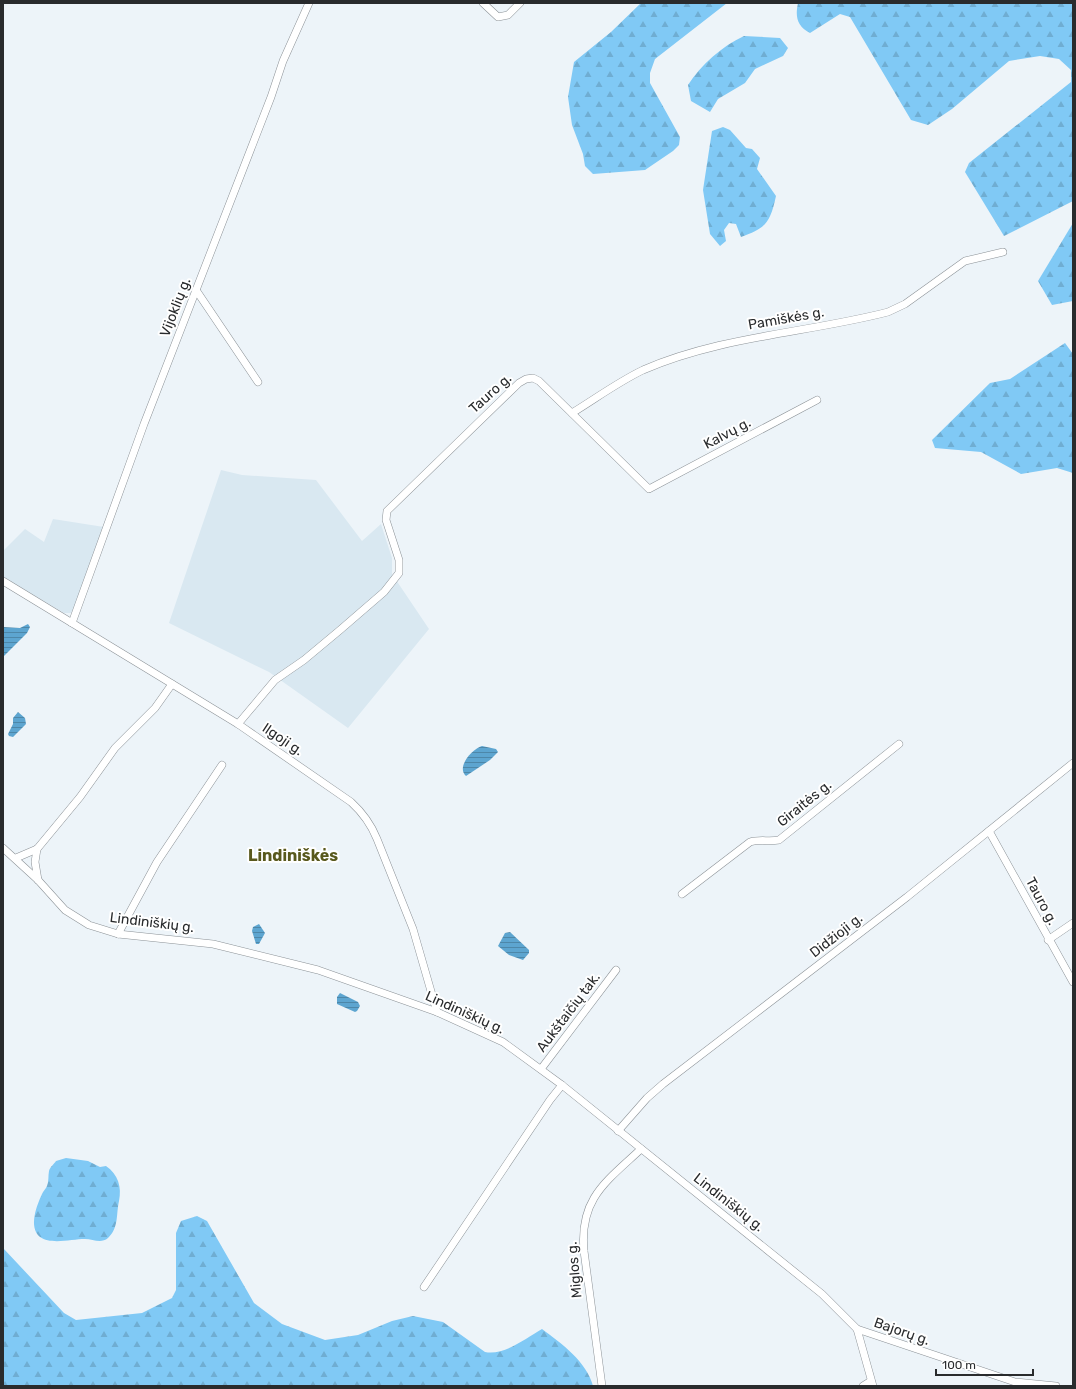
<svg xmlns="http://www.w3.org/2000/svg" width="1076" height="1389" font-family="Rubik,sans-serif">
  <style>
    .built { fill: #d9e8f1 }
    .forest { fill: url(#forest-firs) }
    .water { fill: url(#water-rules) }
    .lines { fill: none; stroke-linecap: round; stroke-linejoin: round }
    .street-casing { stroke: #8c9297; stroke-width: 8 }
    .street { stroke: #fff; stroke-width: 7 }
    .labels { text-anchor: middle; stroke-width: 4; stroke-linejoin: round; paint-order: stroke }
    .street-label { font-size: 14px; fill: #292b2d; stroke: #fff }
    .quarter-label { font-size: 16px; font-weight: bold; fill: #59591d; stroke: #fff }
  </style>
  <defs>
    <pattern id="forest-firs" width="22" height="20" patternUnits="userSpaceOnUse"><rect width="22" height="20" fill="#80c9f5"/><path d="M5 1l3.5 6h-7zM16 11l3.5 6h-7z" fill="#6fadd2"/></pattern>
    <pattern id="water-rules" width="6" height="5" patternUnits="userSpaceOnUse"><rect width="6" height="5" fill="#5da5d0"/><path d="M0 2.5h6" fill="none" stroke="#4d87a9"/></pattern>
  </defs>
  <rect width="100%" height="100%" fill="#edf4f9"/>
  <g class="built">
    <path d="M 221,470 L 242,475 L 316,480 L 362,541 L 381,524 L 392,558 L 392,574 L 429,629 L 348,728 L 269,672 L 169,623 Z"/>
    <path d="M 53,519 L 104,527 L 73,612 L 70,613 L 64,613 L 3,577 L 3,551 L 25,529 L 44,542 Z"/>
  </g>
  <g class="forest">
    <path d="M 641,3 L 727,3 L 655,59 L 650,73 L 650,83 L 680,137 L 679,145 L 673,151 L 645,170 L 593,174 L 585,166 L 583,154 L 572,125 L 568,97 L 574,62 L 611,32 Z"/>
    <path d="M 798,3 L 1073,3 L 1073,201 L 1004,236 L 965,172 L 969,163 L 1071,82 L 1071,70 L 1059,59 L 1040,56 L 1009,61 L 952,109 L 928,125 L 911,120 L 850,17 L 840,14 L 810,33 C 797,26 795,17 798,3 Z"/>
    <path d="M 744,36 L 780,38 L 788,48 L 783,56 L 755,69 L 745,83 L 718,99 L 710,112 L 691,101 L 688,85 C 701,65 722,46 744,36 Z"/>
    <path d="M 723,127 L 730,130 L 746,148 L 752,149 L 760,158 L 757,169 L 776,196 C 770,223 766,228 741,237 L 736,224 L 729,223 L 724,230 L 726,241 L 720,246 L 710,234 L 703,190 L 712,131 Z"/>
    <path d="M 1073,223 L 1073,301 L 1052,305 L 1038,281 Z"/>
    <path d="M 1065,343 L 1073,354 L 1073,473 L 1057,468 L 1021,474 L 981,452 L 935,448 L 932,440 L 990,383 L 1010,379 Z"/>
    <path d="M 66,1158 L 88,1161 L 100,1167 L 106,1166 C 118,1174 122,1187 119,1201 C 116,1214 119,1228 108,1238 C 101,1244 93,1239 85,1239 C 72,1239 51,1245 40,1237 C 28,1227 37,1205 42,1194 C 43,1191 46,1189 47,1186 C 49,1181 48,1176 49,1171 C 50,1167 54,1164 56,1161 Z"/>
    <path d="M 197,1216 L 207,1221 L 254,1303 L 282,1324 L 325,1340 L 358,1335 L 392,1321 L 413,1316 L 443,1322 L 485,1352 C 504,1356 526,1338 542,1329 C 561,1343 587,1362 593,1386 L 3,1386 L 3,1248 L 64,1313 L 76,1320 L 142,1313 L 172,1298 L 176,1290 L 176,1233 L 181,1221 Z"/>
  </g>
  <g class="water">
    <path d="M 28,624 L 30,627 L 27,633 L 3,657 L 3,627 L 20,628 Z"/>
    <path d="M 18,712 L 25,718 L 26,724 L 13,737 L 9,736 L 8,734 L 13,724 L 13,718 Z"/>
    <path d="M 482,746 L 496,749 L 498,752 L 490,760 L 466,776 C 456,767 472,749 482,746 Z"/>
    <path d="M 259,924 L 265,933 L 259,944 L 256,944 L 252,931 L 253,927 Z"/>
    <path d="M 510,932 L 529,950 L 529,953 L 523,960 L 509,955 L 498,946 L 505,933 Z"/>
    <path d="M 340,993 L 358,1002 L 360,1006 L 357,1011 L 355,1012 L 337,1004 L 337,997 Z"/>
  </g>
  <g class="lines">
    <g class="street-casing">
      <g id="street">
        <path d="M 483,3 L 498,17 L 508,15 L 520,3"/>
        <path d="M 196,290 L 258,382"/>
        <path d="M 572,413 C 595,399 618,382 643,370 C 721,336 807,333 888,312 L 905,304 L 965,261 L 1003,252"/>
        <path d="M 3,581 L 238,724 L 351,802 C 363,813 371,824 377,839 L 413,929 L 437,1012"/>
        <path d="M 72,623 L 144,424 L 271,97 L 283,61 L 309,3"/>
        <path d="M 238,724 L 275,680 L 304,660 L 340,630 L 384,592 L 399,573 L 399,560 L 386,520 L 387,511 L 519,383 L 526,379 L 533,378 L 539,381 L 649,489 L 817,400"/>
        <path d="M 989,831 L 1073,982"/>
        <path d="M 3,848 L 38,880 L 65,910 L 89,925 L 118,934 L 213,944 L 318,970 L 437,1012 L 503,1042 L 562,1085 L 822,1294 L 857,1329 L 1015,1382 L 1056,1386"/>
        <path d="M 37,849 L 35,862 L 38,880"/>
        <path d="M 16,858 L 37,849 L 80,797 L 115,748 L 155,708 L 172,684"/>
        <path d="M 682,894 L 750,842 C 760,839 769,842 779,840 L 899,744"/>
        <path d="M 118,934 L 157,862 L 222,765"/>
        <path d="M 1048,940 L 1073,923"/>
        <path d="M 541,1069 L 616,970"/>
        <path d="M 618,1131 L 647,1098 L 663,1084 L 907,897 L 1073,763"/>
        <path d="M 424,1287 L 550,1100 L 562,1085"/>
        <path d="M 857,1329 L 873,1386"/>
        <path d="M 602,1386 L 584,1251 C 579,1198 607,1181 641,1149"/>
        <path d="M 863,1386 L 871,1381"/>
      </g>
    </g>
    <use href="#street" class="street"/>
  </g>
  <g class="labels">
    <g class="street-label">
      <text transform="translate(175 307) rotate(-69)" y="5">Vijoklių g.</text>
      <text transform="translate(786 318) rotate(-10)" y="5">Pamiškės g.</text>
      <text transform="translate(490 393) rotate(-42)" y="5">Tauro g.</text>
      <text transform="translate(727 433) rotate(-28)" y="5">Kalvų g.</text>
      <text transform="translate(283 739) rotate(34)" y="5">Ilgoji g.</text>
      <text transform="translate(804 803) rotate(-39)" y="5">Giraitės g.</text>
      <text transform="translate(1042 901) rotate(62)" y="5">Tauro g.</text>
      <text transform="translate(152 922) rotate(7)" y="5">Lindiniškių g.</text>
      <text transform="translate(836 935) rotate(-38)" y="5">Didžioji g.</text>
      <text transform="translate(465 1012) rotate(24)" y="5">Lindiniškių g.</text>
      <text transform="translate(568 1012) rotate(-53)" y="5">Aukštaičių tak.</text>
      <text transform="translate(729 1202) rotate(38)" y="5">Lindiniškių g.</text>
      <text transform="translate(574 1270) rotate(-95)" y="5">Miglos g.</text>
      <text transform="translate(902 1331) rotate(19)" y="5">Bajorų g.</text>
    </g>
    <g class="quarter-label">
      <text x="293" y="861">Lindiniškės</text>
    </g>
  </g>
  <rect width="1076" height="1389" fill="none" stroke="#292b2d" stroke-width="8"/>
  <path d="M936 1369v6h97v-6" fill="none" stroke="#292b2d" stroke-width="2"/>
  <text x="942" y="1369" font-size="12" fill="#292b2d" stroke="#ffffff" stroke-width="3" paint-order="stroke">100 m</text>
</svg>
